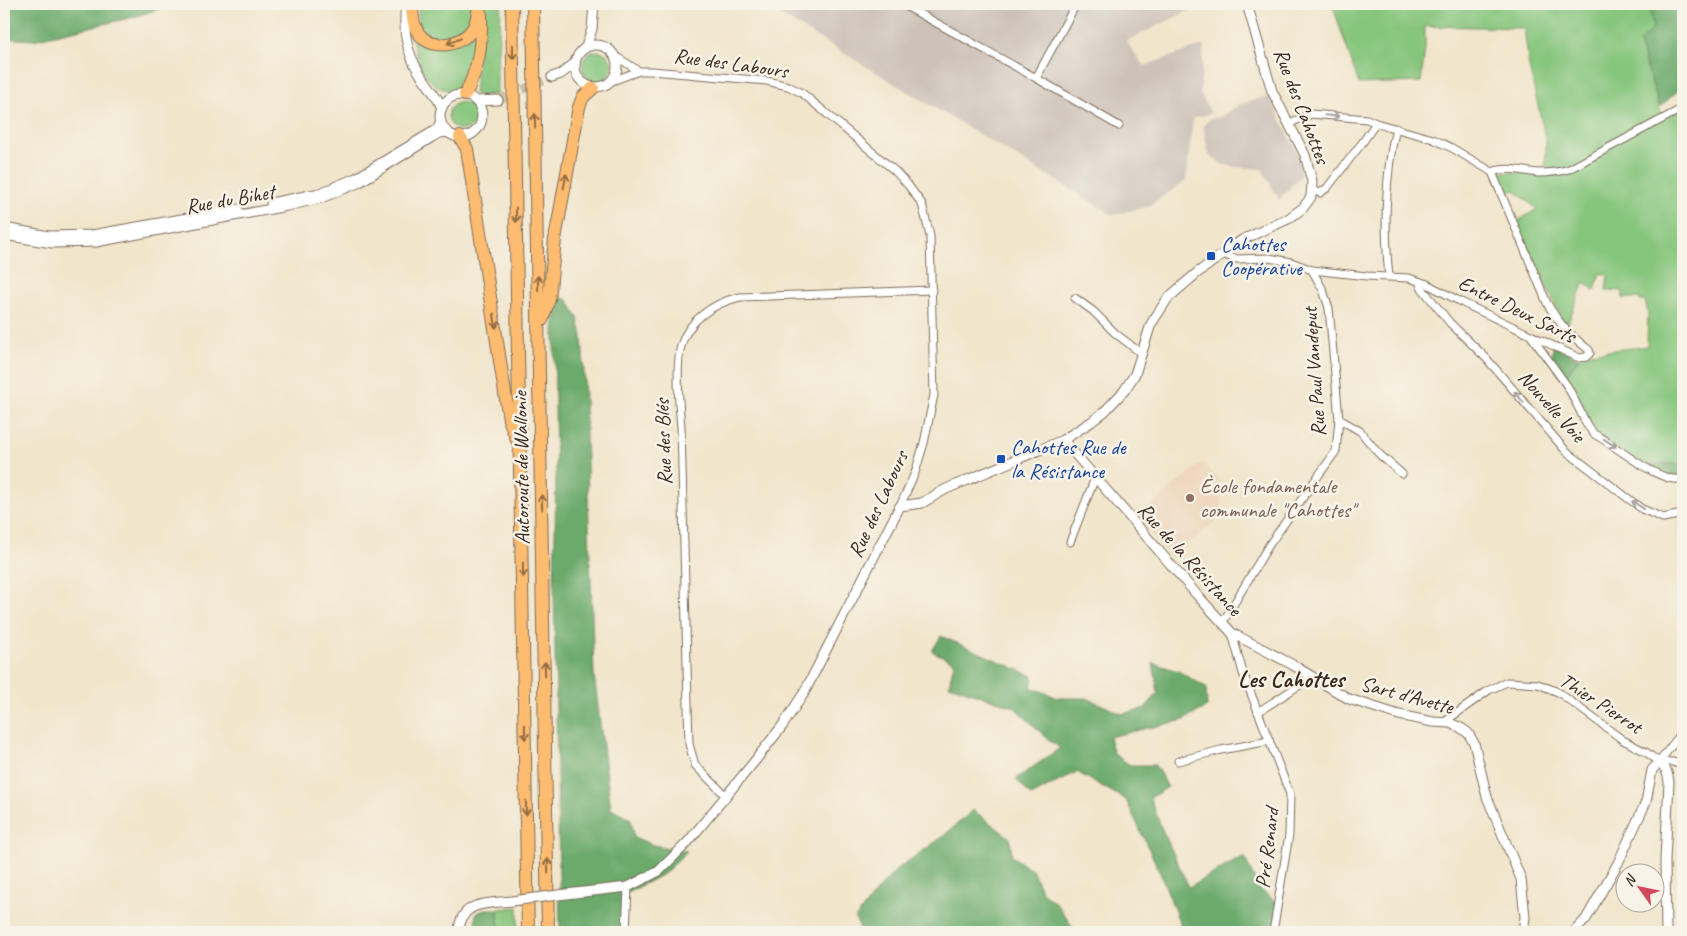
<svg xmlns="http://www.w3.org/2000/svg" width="1687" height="936" font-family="Caveat,sans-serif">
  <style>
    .built { fill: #eed6bb }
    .industrial { fill: #ccc2b9 }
    .green { fill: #85c57c; stroke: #60784d }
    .forest { fill: #6caa6c; stroke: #546a45 }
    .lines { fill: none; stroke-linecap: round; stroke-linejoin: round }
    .tertiary-tunnel { stroke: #cdc0a8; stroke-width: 9; stroke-dasharray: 9 4.5; stroke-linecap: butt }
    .minor-casing { stroke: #7b6b5b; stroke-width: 9 }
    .tertiary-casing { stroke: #7b6b5b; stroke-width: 11 }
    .motorway-casing { stroke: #7b6b5b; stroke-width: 14 }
    .minor { stroke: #fff; stroke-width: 7 }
    .tertiary { stroke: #fff; stroke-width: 9 }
    .motorway { stroke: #fdbc70; stroke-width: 12 }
    .tertiary-bridge-casing { stroke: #7b6b5b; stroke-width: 11; stroke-linecap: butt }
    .tertiary-bridge { stroke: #fff; stroke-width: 9 }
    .oneway { stroke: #926c43 }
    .oneway2 { stroke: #a79f9a }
    .transit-dot { fill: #1a4fb4; stroke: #f7f3e8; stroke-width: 2 }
    .education-dot { fill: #8d6e63; stroke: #f7f3e8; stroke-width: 2 }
    .labels { text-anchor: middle; stroke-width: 5; stroke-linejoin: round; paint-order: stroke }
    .street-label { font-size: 21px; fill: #3b2a1e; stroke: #f7f3e8 }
    .transit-label { font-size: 21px; fill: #164399; stroke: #f7f3e8; text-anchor: start }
    .education-label { font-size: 21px; fill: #785e54; stroke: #f7f3e8; text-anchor: start }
    .quarter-label { font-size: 24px; font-weight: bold; fill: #3b2a1e; stroke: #f7f3e8 }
  </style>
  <rect width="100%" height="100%" fill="#f7f3e8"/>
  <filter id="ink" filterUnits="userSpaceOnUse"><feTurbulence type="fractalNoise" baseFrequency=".02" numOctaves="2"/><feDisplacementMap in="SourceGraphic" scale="10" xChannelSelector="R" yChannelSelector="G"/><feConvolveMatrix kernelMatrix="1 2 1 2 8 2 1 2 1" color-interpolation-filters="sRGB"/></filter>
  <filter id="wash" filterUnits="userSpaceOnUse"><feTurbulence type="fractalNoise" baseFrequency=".0096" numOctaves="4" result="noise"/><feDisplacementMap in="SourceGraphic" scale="20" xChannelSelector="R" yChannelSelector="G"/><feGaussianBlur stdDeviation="1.12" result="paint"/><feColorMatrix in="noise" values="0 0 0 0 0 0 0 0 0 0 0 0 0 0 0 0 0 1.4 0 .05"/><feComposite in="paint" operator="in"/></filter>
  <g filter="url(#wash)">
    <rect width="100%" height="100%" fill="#f1e5cb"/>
    <path class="built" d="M 1202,462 L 1219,479 L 1222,516 L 1171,558 L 1136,518 Z"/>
    <g class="industrial">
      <path d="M 762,4 L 1188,4 L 1190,10 L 1126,41 L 1144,66 L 1204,45 L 1200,93 L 1211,113 L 1193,118 L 1186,181 L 1147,207 L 1113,215 Z"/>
      <path d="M 1269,96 L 1298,154 L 1301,175 L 1279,200 L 1262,169 L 1235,167 L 1222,164 L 1209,155 L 1203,126 L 1211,118 L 1221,117 L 1240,104 Z"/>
    </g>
    <g class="green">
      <path d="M 418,4 L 472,4 L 470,25 L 464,32 L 447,41 L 428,37 L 419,26 Z"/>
      <path d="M 484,4 L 501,4 C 500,34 496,63 497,94 L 481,96 L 474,93 Z"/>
      <path d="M 1332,4 L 1649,4 L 1653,28 L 1639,43 L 1663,119 L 1683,108 L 1683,464 L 1652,464 L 1647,468 L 1594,434 L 1563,380 L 1579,358 L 1590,353 L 1647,346 L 1648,313 L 1645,301 L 1640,301 L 1640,298 L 1623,298 L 1623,291 L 1606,290 L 1608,275 L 1600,273 L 1595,291 L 1584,282 L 1566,328 L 1516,222 L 1537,209 L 1514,190 L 1504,194 L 1495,177 L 1499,172 L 1545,173 L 1546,140 L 1529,67 L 1524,28 L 1425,26 L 1425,48 L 1421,82 L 1359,84 Z"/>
      <path d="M 410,29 L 425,44 L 475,33 C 474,46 473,71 465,82 C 462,87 455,90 449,90 C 424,90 413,48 410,29 Z"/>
      <circle cx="597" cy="66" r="15"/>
      <circle cx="462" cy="116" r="14"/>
      <path d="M 518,907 L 518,932 L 499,932 L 498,909 Z"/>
    </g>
    <g class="forest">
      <path d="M 4,4 L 174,4 L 134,17 L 33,40 L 4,38 Z"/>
      <path d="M 1649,4 L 1683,4 L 1683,86 L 1660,107 L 1639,43 L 1653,28 Z"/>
      <path d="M 557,296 L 568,300 L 578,318 L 582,336 L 584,371 L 594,675 L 611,809 L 631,819 L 634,837 L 653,845 L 687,851 L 665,873 L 624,895 L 622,932 L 560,932 L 554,596 L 556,473 L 554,329 Z"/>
      <path d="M 1554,346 L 1579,358 L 1563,380 L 1549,360 Z"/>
      <path d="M 1652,464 L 1683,464 L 1683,478 L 1678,481 L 1647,468 Z"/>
      <path d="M 941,636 L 1033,676 L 1031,687 L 1058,698 L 1087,698 L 1122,714 L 1145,708 L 1158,693 L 1153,663 L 1178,671 L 1206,687 L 1207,707 L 1184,720 L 1109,737 L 1114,754 L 1130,765 L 1155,765 L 1168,787 L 1150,798 L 1162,829 L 1189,887 L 1244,856 L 1259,889 L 1282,906 L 1276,927 L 1277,932 L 1183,932 L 1161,875 L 1126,800 L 1077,772 L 1031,796 L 1016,779 L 1060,748 L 1049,740 L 1014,707 L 949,685 L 954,662 L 932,651 Z"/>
      <path d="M 973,810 L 1010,838 L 1012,856 L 1032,870 L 1042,892 L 1057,904 L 1076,932 L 862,932 L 855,919 L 875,893 L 897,869 L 941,838 Z"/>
      <path d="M 485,909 L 498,909 L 499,932 L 475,932 L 476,914 Z"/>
    </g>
  </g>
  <g filter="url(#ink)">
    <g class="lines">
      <path class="tertiary-tunnel" d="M 498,100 L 552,77"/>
      <g class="minor-casing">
        <g id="minor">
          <path d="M 902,4 L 1036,78 L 1076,4"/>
          <path d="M 615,56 L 639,71"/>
          <path d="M 1036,78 L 1119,126"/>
          <path d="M 612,81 L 639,71 L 652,71 L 767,81 L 788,86 L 802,93 L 895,171 L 908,185 L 922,204 L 930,236 L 934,395 L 924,443 L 915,473 L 900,506"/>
          <path d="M 1290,123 L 1311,114 L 1367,119 L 1376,123"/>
          <path d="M 1492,172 C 1507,166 1522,171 1538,173 C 1549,173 1559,172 1569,169 L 1683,108"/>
          <path d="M 1312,190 L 1320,193 L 1327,188 L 1362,143 L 1376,123 L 1433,139 L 1452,148 L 1492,172"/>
          <path d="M 1223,254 L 1235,259 L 1269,258 L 1291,262 L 1312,270 L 1367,276 L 1409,278 L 1427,284 L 1463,303 L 1579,358 L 1586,357 L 1590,353 L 1589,350 C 1570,335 1559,324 1547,303 L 1492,172"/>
          <path d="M 1389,276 C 1384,230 1385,173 1396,128"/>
          <path d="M 1420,282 L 1421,287 L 1450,323 L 1486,358 L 1566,451 L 1642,509 L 1663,518 L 1683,514"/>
          <path d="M 1075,298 L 1093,311 L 1115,333 L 1142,354"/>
          <path d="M 1531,336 L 1568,387 L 1587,425 L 1594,434 C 1614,444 1663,487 1683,478"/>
          <path d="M 1339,419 L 1360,431 L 1379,454 L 1402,474"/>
          <path d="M 1070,542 L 1095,478"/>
          <path d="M 1223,622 L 1269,545 L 1336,451 L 1339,419 L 1329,308 L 1323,290 L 1312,270"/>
          <path d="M 1232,633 L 1243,673 L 1290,794 L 1289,835 L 1273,932"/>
          <path d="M 1258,712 L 1312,677"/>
          <path d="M 1443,723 L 1489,690 L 1507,682 L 1538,684 L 1558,692 L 1623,740 L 1646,752 L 1659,762 L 1673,762 L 1683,766"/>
          <path d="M 1178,761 L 1221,750 L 1269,741"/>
          <path d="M 1659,762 L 1683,731"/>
          <path d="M 726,796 L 695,765 L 689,744 L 681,427 C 679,405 676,372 680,350 C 686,321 713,303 740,297 L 932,290"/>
          <path d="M 626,932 L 628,887"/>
        </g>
      </g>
      <g class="tertiary-casing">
        <g id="tertiary">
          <path d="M 406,4 C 403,27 406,52 419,72 C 428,86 435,92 442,108"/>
          <circle cx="596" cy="66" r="21"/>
          <path d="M 586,47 L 592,29 L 594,4"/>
          <path d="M 552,77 L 561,74 L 575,63"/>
          <circle cx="461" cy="116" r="21"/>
          <path d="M 476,101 L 498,100"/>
          <path d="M 271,203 L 320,193 L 356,178 L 431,133 L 437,129 L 441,121"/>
          <path d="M 4,228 L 49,236 L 92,235 L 238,209"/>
          <path d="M 4,235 L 52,243 L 96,242 L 287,206 L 321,198 L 358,183 L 432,137 L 439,133 L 448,132"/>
          <path d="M 1063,440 L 1197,595 L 1232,633 L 1293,665 L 1349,699 L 1399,715 L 1433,722 L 1450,723 L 1461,728 L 1468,733 L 1474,743 L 1487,797 L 1521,879 L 1525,917 L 1523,932"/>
          <path d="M 566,894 L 628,887 L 659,871 L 687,843 L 754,762 L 783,725 L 804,693 L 900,506 L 922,503 L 946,489 L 1063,440 L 1091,422 L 1104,412 L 1124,391 L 1135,374 L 1151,324 L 1168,298 L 1197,273 L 1223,254 L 1242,240 L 1288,219 L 1303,208 L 1311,197 L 1312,181 L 1305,155 L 1272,91 L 1247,4"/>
          <path d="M 459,932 C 460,900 488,904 512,901"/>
          <path d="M 1574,932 L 1586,919 L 1618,863 L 1646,802 L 1652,770 L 1659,762 C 1666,766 1668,774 1669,782 L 1665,860 L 1666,932"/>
        </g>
      </g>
      <g class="motorway-casing">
        <g id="motorway">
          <path d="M 412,4 C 412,14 413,26 419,34 C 433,52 464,45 474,27 C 477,20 478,11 480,4"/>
          <path d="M 512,4 L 528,932"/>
          <path d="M 533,4 L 548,932"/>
          <path d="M 465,95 C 479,68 482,44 481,14"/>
          <path d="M 460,137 L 467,149 L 509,419 L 517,440"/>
          <path d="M 542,320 L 549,299 L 555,239 L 579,107 L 583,97 L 593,88"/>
        </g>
      </g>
      <use href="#minor" class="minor"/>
      <use href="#tertiary" class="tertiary"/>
      <use href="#motorway" class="motorway"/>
      <g class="tertiary-bridge-casing">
        <path id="tertiary-bridge" d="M 512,901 L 566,894"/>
      </g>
      <use href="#tertiary-bridge" class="tertiary-bridge"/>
    </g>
    <defs><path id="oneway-shaft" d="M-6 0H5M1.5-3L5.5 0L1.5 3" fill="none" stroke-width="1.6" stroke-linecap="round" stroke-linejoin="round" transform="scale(1.25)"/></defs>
    <g class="oneway">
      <use href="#oneway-shaft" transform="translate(454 41) rotate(159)"/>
      <use href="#oneway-shaft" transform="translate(513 52) rotate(89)"/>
      <use href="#oneway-shaft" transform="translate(535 121) rotate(-91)"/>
      <use href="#oneway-shaft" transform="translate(565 181) rotate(-80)"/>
      <use href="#oneway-shaft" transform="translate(516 215) rotate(89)"/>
      <use href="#oneway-shaft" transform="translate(538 283) rotate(-91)"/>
      <use href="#oneway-shaft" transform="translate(495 321) rotate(81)"/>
      <use href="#oneway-shaft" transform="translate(542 502) rotate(-91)"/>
      <use href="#oneway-shaft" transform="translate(523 570) rotate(89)"/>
      <use href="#oneway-shaft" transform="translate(545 669) rotate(-91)"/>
      <use href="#oneway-shaft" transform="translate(525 732) rotate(89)"/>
      <use href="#oneway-shaft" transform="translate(526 808) rotate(89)"/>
      <use href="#oneway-shaft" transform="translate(548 866) rotate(-91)"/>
    </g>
    <g class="oneway2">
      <use href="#oneway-shaft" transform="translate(1332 116) rotate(5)"/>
      <use href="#oneway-shaft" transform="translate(1519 397) rotate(-130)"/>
      <use href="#oneway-shaft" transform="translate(1610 443) rotate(33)"/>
      <use href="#oneway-shaft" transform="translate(1638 505) rotate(-146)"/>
    </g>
  </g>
  <g class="transit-dot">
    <rect x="1206" y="251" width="10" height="10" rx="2.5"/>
    <rect x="996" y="454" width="10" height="10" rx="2.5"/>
  </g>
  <circle class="education-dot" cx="1190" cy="498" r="5"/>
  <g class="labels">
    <g class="street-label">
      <text transform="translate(731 63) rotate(8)" y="7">Rue des Labours</text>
      <text transform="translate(1302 106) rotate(69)" y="7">Rue des Cahottes</text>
      <text transform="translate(230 199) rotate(-10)" y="7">Rue du Bihet</text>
      <text transform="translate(1517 309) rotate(26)" y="7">Entre Deux Sarts</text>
      <text transform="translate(1314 372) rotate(-94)" y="7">Rue Paul Vandeput</text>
      <text transform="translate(1552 406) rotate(48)" y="7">Nouvelle Voie</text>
      <text transform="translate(663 442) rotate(-92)" y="7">Rue des Blés</text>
      <text transform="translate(521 468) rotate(-91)" y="7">Autoroute de Wallonie</text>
      <text transform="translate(878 504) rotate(-65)" y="7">Rue des Labours</text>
      <text transform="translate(1190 559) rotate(48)" y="7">Rue de la Résistance</text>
      <text transform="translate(1407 695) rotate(15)" y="7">Sart d'Avette</text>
      <text transform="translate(1601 703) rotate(33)" y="7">Thier Pierrot</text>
      <text transform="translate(1267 848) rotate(-83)" y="7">Pré Renard</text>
    </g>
    <g class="transit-label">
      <text x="1221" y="251">Cahottes<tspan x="1221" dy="24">Coopérative</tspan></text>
      <text x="1011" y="454">Cahottes Rue de<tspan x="1011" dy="24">la Résistance</tspan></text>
    </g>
    <g class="education-label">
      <text x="1200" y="493">Ècole fondamentale<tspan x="1200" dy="24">communale "Cahottes"</tspan></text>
    </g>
    <g class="quarter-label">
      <text x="1291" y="687">Les Cahottes</text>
    </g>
  </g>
  <rect width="1687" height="936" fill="none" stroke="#f7f3e8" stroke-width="20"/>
  <g transform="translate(1640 888) rotate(303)"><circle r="24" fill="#f7f3e8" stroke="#aca397"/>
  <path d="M0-4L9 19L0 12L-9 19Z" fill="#d1495b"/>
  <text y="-8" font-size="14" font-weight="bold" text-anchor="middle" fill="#3b2a1e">N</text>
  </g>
</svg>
